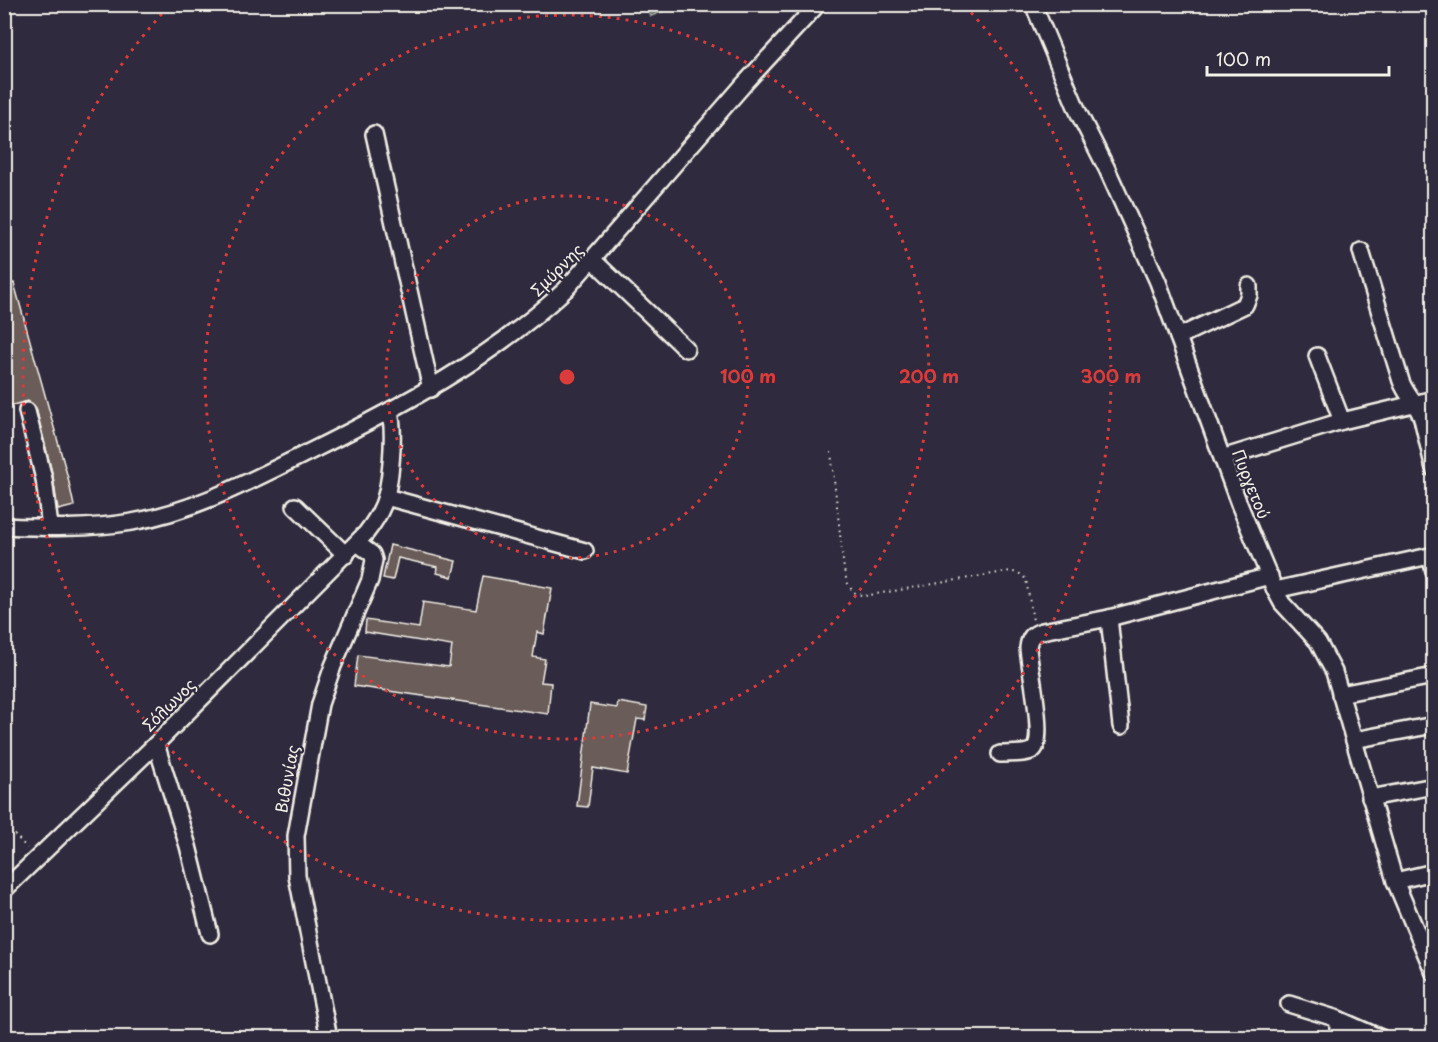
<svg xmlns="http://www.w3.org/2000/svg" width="1438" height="1042" font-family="'Playpen Sans',sans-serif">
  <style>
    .green { fill: #566860; stroke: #a5aca4; stroke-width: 1.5 }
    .building { fill: #6a5b58; stroke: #f4f1e8; stroke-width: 1.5 }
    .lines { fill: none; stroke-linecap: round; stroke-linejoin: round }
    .minor-casing { stroke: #f4f1e8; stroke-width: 20 }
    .path { stroke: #f4f1e8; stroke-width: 2; stroke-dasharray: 1.5 4.5; stroke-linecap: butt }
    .minor { stroke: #2f2a3d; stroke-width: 15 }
    .ring { fill: none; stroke: #d93c3b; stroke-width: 3; stroke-dasharray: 3 6 }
    .labels { text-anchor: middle; stroke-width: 4.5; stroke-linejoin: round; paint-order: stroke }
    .street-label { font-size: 16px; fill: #f4f1e8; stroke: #2f2a3d }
    .centre { fill: #d93c3b; stroke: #2f2a3d; stroke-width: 3 }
    .ring-label { font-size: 18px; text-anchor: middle; font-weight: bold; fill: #d93c3b; stroke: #2f2a3d; stroke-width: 4.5; stroke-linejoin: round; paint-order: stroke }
  </style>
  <rect width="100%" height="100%" fill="#2f2a3d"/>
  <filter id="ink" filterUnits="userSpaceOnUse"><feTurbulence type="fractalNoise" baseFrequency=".0167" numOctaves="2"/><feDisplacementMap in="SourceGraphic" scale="12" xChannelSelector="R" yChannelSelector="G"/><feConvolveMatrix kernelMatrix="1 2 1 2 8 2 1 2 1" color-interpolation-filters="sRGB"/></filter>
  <g filter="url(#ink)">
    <path class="green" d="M 644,5 L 671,5 L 672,8 L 651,16 Z"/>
    <g class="building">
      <path d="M 14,283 L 68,478 L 74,506 L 58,510 L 53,477 L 36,408 L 28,401 L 9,406 L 4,391 L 4,286 Z"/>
      <path d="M 390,545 L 456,561 L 452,577 L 437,573 L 438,567 L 398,558 L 393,580 L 383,578 Z"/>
      <path d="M 483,576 L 552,588 L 544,634 L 537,632 L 533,657 L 545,659 L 541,682 L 551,683 L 548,714 L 354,686 L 358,655 L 449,667 L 452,646 L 365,632 L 366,620 L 419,628 L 423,602 L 476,610 Z"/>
      <path d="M 618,702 L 647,707 L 645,720 L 637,719 L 627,774 L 593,768 L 588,807 L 577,806 L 590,704 L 617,708 Z"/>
    </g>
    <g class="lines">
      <g class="minor-casing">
        <g id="minor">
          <path d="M 1033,4 L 1079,114 L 1107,169 L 1158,282 L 1239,504 L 1275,590 L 1282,603 L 1318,642 L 1334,672 L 1395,881 L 1434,973"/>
          <path d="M 374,134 L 431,389"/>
          <path d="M 1361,251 L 1401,381 C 1406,395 1417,404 1422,418 L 1434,469"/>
          <path d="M 593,260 L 686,349"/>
          <path d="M 1178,337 L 1245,305 L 1249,295 L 1249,286"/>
          <path d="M 1317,356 L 1342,421"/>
          <path d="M 27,411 L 44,479 L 50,527"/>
          <path d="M 1222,458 L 1342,421 L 1434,399"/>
          <path d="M 386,497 L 585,551"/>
          <path d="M 295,506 L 346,555"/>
          <path d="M 4,526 C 46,528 90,529 132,522 C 195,511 252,480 309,452 C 400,407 491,359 566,289 L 745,83 L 818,4"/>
          <path d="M 1430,556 L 1434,571"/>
          <path d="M 1275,590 L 1434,555"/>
          <path d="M 1109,618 L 1121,726"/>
          <path d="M 1340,694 L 1434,676"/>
          <path d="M 1354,740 L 1434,725"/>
          <path d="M 156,744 L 188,846 L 210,934"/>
          <path d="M 1000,754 C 1009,753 1025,755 1033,750 C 1046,741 1029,665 1028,648 C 1029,638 1032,634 1042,631 L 1109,618 L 1270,576"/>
          <path d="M 1370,798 L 1434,786"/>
          <path d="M 1395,881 L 1434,872"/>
          <path d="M 4,890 L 156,744 L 366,533 C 373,524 379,515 383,505 C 391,485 395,433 390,412"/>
          <path d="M 1289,1004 L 1338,1019 L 1381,1038"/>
          <path d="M 329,1038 L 297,876 L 296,836 L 320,704 L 333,666 L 370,580 L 374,560 L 372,554 L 357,543"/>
          <path d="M 1338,1038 L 1338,1019"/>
        </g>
      </g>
      <g class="path">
        <path d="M 831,452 L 844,570 L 847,582 L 853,592 L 864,596 L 1010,571 L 1020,574 L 1026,579 L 1033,621"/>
        <path d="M 4,829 L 15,835 L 27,848"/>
      </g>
      <use href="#minor" class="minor"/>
    </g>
  </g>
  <g class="ring">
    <circle cx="567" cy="377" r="181"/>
    <circle cx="567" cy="377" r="362"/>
    <path d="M965 6A544 544 0 1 1 169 6"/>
  </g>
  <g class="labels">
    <g class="street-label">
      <text transform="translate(557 270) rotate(-45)" y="6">Σμύρνης</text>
      <text transform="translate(1251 484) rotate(68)" y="6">Πυργετού</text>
      <text transform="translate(169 705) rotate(-45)" y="6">Σόλωνος</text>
      <text transform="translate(287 779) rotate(-80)" y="6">Βιθυνίας</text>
    </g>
  </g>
  <circle cx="567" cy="377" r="9" class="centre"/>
  <g class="ring-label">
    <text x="748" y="383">100 m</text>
    <text x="929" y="383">200 m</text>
    <text x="1111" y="383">300 m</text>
  </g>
  <rect width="1438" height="1042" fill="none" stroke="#2f2a3d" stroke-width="24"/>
  <rect x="12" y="12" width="1414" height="1018" fill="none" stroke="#f4f1e8" stroke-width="2" filter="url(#ink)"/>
  <path d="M1207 66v9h182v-9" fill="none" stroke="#f4f1e8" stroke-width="3"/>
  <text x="1216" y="66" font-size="18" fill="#f4f1e8" stroke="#2f2a3d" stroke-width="4.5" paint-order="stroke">100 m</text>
</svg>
